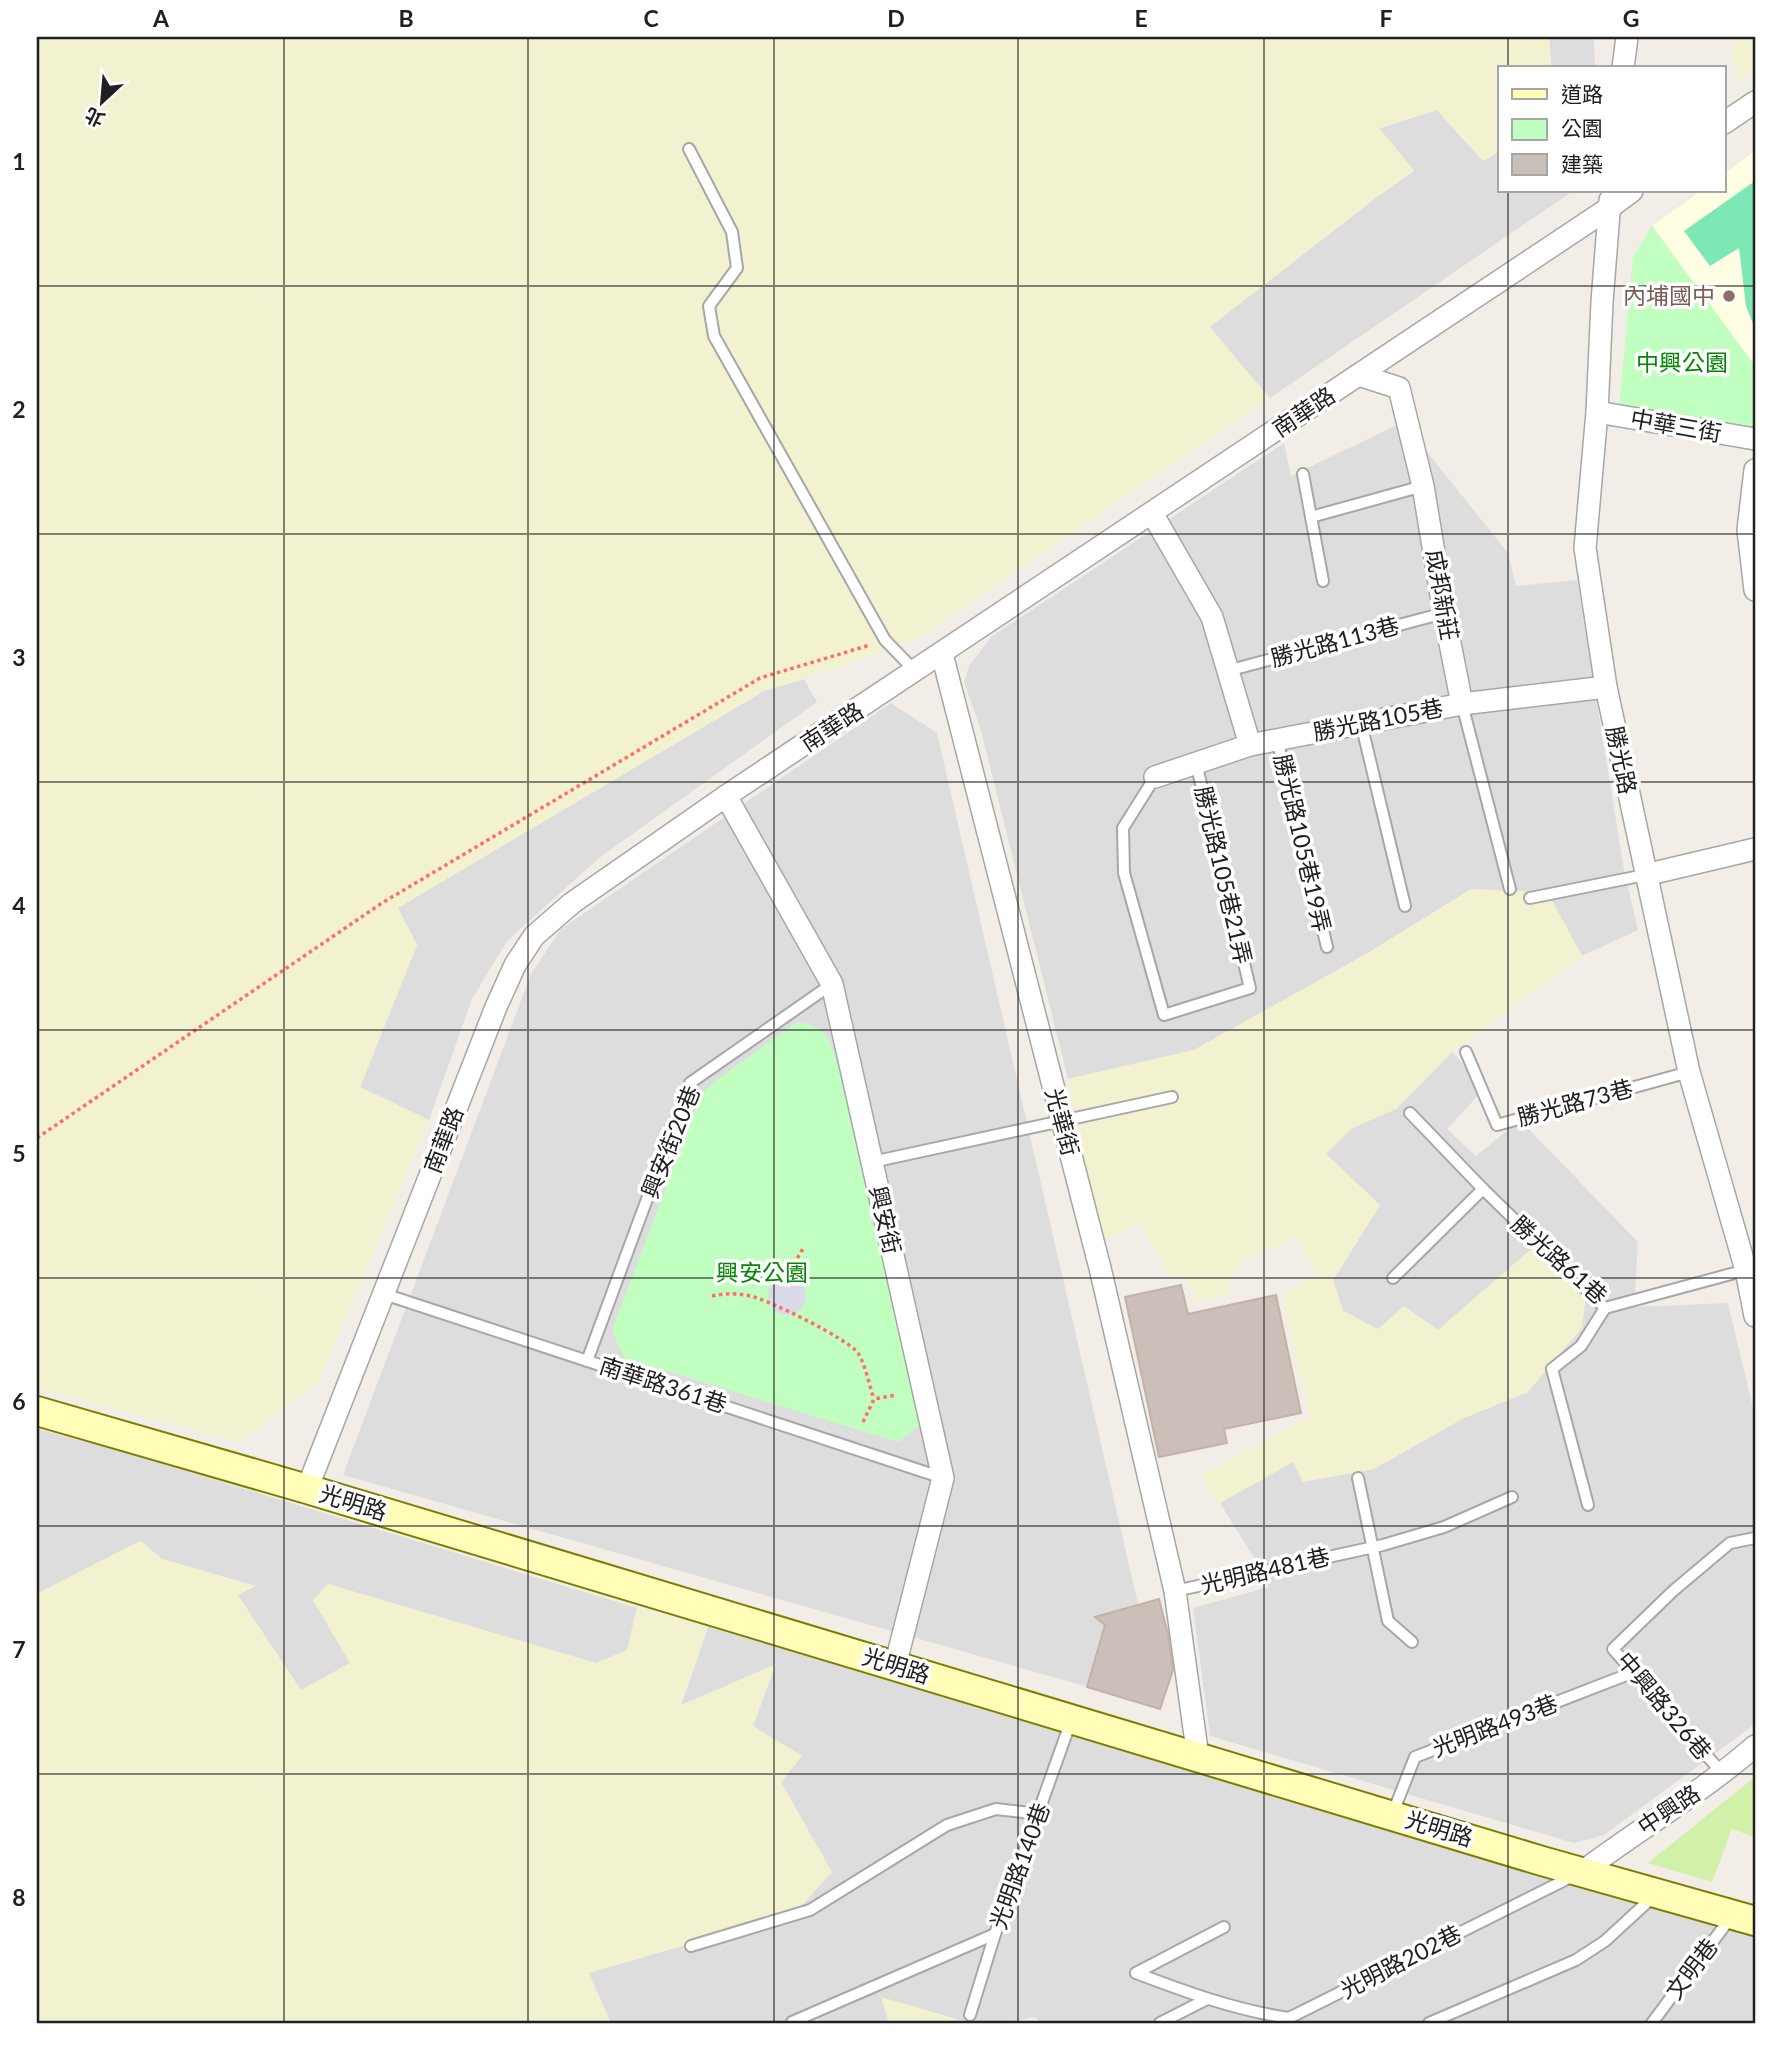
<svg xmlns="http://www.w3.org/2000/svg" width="1792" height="2060" font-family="Lato,'Noto Sans TC',sans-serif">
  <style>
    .residential { fill: #dedddd }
    .education { fill: #fffde2 }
    .farmland { fill: #f2f2d0 }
    .grass { fill: #d1f0a8 }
    .park { fill: #c0ffc0 }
    .pitch { fill: #7de8b6 }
    .plaza { fill: #dadbe8 }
    .building { fill: #cabfb9; stroke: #c5b2a7; stroke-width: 2 }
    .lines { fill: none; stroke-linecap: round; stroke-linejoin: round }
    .service-casing { stroke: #a7a7a7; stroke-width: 14 }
    .minor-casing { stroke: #a7a7a7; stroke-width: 24 }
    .secondary-casing { stroke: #7b7f00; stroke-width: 32 }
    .path { stroke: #ff6e6a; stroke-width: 3.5; stroke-dasharray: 3.5 3.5; stroke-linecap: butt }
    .service { stroke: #fff; stroke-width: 10 }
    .minor { stroke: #fff; stroke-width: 21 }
    .secondary { stroke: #fffdb7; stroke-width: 28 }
    .grid { fill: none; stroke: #202020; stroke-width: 2; stroke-opacity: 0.55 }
    .education-dot { fill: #8d6e63; stroke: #fff; stroke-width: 2.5 }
    .labels { text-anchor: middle; stroke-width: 7; stroke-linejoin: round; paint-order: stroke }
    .education-label { font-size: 23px; fill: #785e54; stroke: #fff; text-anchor: end }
    .park-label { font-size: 23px; fill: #028603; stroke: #fff }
    .street-label { font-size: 23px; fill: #202020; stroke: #fff }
    .neatline { fill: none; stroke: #202020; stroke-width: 2.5 }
    .grid-label { font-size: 23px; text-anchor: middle; font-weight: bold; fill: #202020 }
  </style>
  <rect width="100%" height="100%" fill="#f2ede6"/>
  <g class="residential">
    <path d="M 1549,37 L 1594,37 L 1595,68 L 1548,68 L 1551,67 Z"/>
    <path d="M 1437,110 L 1483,161 L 1500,151 L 1500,191 L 1573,191 L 1270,398 L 1209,327 L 1373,200 L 1414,171 L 1378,129 Z"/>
    <path d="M 1403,422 L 1508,553 L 1516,586 L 1577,580 L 1624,870 L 1638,930 L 1582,956 L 1547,893 L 1471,889 L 1368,953 L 1194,1050 L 1068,1079 L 980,727 L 964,682 L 969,666 L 991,637 L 1284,443 L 1291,476 Z"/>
    <path d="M 804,679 L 817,702 L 599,858 L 507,941 L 472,999 L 429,1120 L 360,1087 L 417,945 L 397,908 L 764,691 Z"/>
    <path d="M 891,703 L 937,733 L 1162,1708 L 343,1475 L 531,974 L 561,929 Z"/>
    <path d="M 1452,1052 L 1485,1088 L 1447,1129 L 1476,1156 L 1520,1120 L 1638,1242 L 1634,1307 L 1728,1303 L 1755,1417 L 1755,1724 L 1604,1835 L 1574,1843 L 1210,1736 L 1193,1608 L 1269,1587 L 1254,1558 L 1220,1503 L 1293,1461 L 1464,1418 L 1528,1392 L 1544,1238 L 1438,1331 L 1404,1306 L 1378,1330 L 1343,1311 L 1333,1280 L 1380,1205 L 1326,1154 L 1352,1128 L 1396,1109 Z"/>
    <path d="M 37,1429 L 116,1450 L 637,1608 L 627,1650 L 596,1664 L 328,1584 L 313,1600 L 350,1663 L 301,1691 L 237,1595 L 255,1586 L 162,1559 L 141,1541 L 40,1593 L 37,1587 Z"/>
    <path d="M 708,1627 L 1755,1926 L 1755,2023 L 1040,2023 L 1035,2017 L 1004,2023 L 970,2023 L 882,1998 L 889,2023 L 819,2023 L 815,2012 L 778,2023 L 611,2023 L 588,1973 L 795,1913 L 781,1782 L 801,1756 L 753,1726 L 776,1664 L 681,1706 Z"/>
  </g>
  <path class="education" d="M 1755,151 L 1755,366 L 1652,226 L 1701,191 L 1724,191 L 1724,174 Z"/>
  <g class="farmland">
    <path d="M 37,37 L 1549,37 L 1551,67 L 1500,68 L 1500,151 L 1483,161 L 1437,110 L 1379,128 L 1414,170 L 1373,200 L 1210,327 L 1269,398 L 919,638 L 804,679 L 764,691 L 398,908 L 417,945 L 360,1087 L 429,1120 L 318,1383 L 239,1442 L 37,1388 Z"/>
    <path d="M 1730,37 L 1755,37 L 1755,71 L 1739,82 Z"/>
    <path d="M 1471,889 L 1548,893 L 1582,956 L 1452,1052 L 1396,1109 L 1352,1128 L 1326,1154 L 1380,1205 L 1333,1280 L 1343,1311 L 1378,1329 L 1404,1306 L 1438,1330 L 1544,1238 L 1588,1282 L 1582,1328 L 1528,1392 L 1464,1418 L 1374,1469 L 1303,1482 L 1293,1462 L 1220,1503 L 1200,1476 L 1310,1417 L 1282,1295 L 1317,1274 L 1296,1238 L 1249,1257 L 1228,1277 L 1230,1294 L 1196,1301 L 1186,1275 L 1169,1275 L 1140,1224 L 1101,1240 L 1068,1079 L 1194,1050 L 1368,953 Z"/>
    <path d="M 140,1541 L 162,1559 L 256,1586 L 238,1595 L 301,1690 L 350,1663 L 313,1600 L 328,1584 L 596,1663 L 627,1650 L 637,1608 L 708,1627 L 681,1705 L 776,1664 L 753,1726 L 802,1756 L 781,1782 L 832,1872 L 795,1913 L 589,1973 L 611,2023 L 37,2023 L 37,1587 L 40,1592 Z"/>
    <path d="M 881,1997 L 970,2023 L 889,2023 Z"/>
  </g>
  <path class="grass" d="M 1755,1777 L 1755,1837 L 1732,1829 L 1712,1882 L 1648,1863 Z"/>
  <g class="park">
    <path d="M 1652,226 L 1755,366 L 1755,436 L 1619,408 L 1633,257 Z"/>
    <path d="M 797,1022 C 828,1027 829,1039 838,1066 L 920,1425 L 898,1442 L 625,1358 L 617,1344 L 613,1328 L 701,1095 L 714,1082 Z"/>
  </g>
  <path class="pitch" d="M 1755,181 L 1755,329 L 1746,306 L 1739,248 L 1710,266 L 1684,231 Z"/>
  <circle class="plaza" cx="787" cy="1296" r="19"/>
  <g class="building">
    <path d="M 1181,1285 L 1188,1314 L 1276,1295 L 1301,1413 L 1224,1429 L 1227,1443 L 1159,1457 L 1125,1297 Z"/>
    <path d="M 1159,1599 L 1168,1634 L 1173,1670 L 1160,1709 L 1087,1687 L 1105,1625 L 1095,1617 Z"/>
  </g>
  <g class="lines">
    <g class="service-casing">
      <g id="service">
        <path d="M 689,149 L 732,232 L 737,268 L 709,306 L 714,336 L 885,640 L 916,672"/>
        <path d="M 1303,474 L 1323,581"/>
        <path d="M 1311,517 L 1423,486"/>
        <path d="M 1227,671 L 1444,613"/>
        <path d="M 1462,704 L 1510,889"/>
        <path d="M 1361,723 L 1405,906"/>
        <path d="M 1277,739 L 1327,947"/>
        <path d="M 1155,777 L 1123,828 L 1124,873 L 1164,1015 L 1250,988 L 1196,763"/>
        <path d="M 1530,898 L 1645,875"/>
        <path d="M 1466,1052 L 1497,1125 L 1689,1072"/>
        <path d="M 1410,1113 L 1483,1189 L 1605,1308 L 1746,1270"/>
        <path d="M 872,1162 L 1172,1097"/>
        <path d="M 1393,1278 L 1483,1189"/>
        <path d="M 384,1294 L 943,1478"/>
        <path d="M 587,1361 L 690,1083 L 832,984"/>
        <path d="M 1358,1478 L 1388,1621 L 1412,1642"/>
        <path d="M 1588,1505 L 1552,1369 L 1581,1346 L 1605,1308"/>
        <path d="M 1175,1591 L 1383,1545 L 1444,1527 L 1512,1497"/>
        <path d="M 1723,1774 L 1613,1649 L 1673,1591 L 1730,1543 L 1755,1538"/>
        <path d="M 1392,1815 L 1415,1757 L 1634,1672"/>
        <path d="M 691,1946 L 810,1910 L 947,1825 L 996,1809 L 1039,1814"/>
        <path d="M 1136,1973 C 1186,1992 1235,2010 1289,2018 L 1575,1875"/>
        <path d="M 1136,1973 L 1224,1927"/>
        <path d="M 970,2015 L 995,1934 L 1071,1721"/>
        <path d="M 792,2022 L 995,1934"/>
        <path d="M 1160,2023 L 1207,1999"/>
        <path d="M 1429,2023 L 1576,1960 L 1605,1941 L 1655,1895"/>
        <path d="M 1652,2023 L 1731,1917"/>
      </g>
    </g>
    <g class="minor-casing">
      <g id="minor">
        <path d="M 1623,68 L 1627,37"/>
        <path d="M 1724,123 L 1755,102"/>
        <path d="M 1610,200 L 1602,302 L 1597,412 L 1585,548 L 1606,687 L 1689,1072 L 1746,1270 L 1755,1316"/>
        <path d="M 1359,375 L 1399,388 L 1423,486 L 1444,613 L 1462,704"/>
        <path d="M 1597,412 L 1755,439"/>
        <path d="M 1755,470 L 1748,530 L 1755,590"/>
        <path d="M 1152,513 L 1212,617 L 1250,745"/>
        <path d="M 942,654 L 1100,1268 L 1175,1591 L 1198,1757"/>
        <path d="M 1155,777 L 1250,745 L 1462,704 L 1606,687"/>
        <path d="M 726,796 L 832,984 L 943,1478 L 895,1666"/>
        <path d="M 1645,875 L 1755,849"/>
        <path d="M 307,1489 L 496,1007 L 515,965 L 534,936 L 572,903 L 726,796 L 1609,208 L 1632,191"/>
        <path d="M 1582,1872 C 1639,1829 1701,1793 1755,1746"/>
      </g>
    </g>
    <g class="secondary-casing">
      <path id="secondary" d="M 37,1411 L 307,1489 L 1542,1861 L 1755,1921"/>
    </g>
    <g class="path">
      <path d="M 37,1138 L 382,903 L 760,678 L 870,645"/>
      <path d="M 791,1278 L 795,1262 L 804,1247"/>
      <path d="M 712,1296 C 725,1293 737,1293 750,1296 C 767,1299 848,1339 858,1353 C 866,1366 869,1385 874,1399"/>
      <path d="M 863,1422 L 874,1399 L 896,1395"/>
    </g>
    <use href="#service" class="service"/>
    <use href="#minor" class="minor"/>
    <use href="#secondary" class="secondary"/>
  </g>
  <path class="grid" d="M 284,37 L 284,2023M 528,37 L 528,2023M 774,37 L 774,2023M 1018,37 L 1018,2023M 1264,37 L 1264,2023M 1508,37 L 1508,68M 1508,191 L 1508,2023M 37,286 L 1755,286M 37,534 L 1755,534M 37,782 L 1755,782M 37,1030 L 1755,1030M 37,1278 L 1755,1278M 37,1526 L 1755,1526M 37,1774 L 1755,1774"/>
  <circle class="education-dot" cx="1729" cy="296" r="7"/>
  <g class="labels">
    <g class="education-label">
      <text x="1715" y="304">內埔國中</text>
    </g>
    <g class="park-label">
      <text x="1682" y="371">中興公園</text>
      <text x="762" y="1281">興安公園</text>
    </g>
    <g class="street-label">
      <text transform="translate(1304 412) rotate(-34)" y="8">南華路</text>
      <text transform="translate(1676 426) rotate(10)" y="8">中華三街</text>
      <text transform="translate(1442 595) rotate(80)" y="8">成邦新莊</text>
      <text transform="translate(1335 642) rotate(-15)" y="8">勝光路113巷</text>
      <text transform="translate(1378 720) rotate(-11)" y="8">勝光路105巷</text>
      <text transform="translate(832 727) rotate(-33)" y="8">南華路</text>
      <text transform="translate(1621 760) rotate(78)" y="8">勝光路</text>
      <text transform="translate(1302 843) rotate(77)" y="8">勝光路105巷19弄</text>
      <text transform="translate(1223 875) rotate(77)" y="8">勝光路105巷21弄</text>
      <text transform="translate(1575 1103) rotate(-15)" y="8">勝光路73巷</text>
      <text transform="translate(1062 1122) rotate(75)" y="8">光華街</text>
      <text transform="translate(444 1140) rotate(-69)" y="8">南華路</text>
      <text transform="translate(671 1142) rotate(-68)" y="8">興安街20巷</text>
      <text transform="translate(885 1220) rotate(77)" y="8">興安街</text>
      <text transform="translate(1559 1260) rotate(42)" y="8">勝光路61巷</text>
      <text transform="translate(663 1385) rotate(18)" y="8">南華路361巷</text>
      <text transform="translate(353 1503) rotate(17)" y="8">光明路</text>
      <text transform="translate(1265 1571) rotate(-13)" y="8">光明路481巷</text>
      <text transform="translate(896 1666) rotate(17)" y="8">光明路</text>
      <text transform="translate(1664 1706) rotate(50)" y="8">中興路326巷</text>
      <text transform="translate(1495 1726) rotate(-21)" y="8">光明路493巷</text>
      <text transform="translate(1669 1810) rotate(-34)" y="8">中興路</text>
      <text transform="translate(1439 1829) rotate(17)" y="8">光明路</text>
      <text transform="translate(1020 1866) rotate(-70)" y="8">光明路140巷</text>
      <text transform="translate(1401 1962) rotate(-27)" y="8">光明路202巷</text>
      <text transform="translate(1692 1969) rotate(-53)" y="8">文明巷</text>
    </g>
  </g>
  <rect width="1792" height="2060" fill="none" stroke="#ffffff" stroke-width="77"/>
  <rect x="1498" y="66" width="228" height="126" fill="#ffffff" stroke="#a6a6a6" stroke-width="2"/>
  <rect x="1512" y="89" width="35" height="10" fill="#fffdb7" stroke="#a6a6a6" stroke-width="2"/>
  <text x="1561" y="102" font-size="21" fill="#202020">道路</text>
  <rect x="1512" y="119" width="35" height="21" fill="#c0ffc0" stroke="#a6a6a6" stroke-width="2"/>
  <text x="1561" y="136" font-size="21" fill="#202020">公園</text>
  <rect x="1512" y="154" width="35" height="21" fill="#cabfb9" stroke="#a6a6a6" stroke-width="2"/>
  <text x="1561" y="172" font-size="21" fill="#202020">建築</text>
  <g transform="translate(102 102) rotate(206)" stroke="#ffffff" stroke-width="5" paint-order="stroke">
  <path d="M0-5L12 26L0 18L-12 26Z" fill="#202020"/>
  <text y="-10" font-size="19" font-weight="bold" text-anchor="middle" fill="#202020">北</text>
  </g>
  <rect x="38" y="38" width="1716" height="1984" class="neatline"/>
  <g class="grid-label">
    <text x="161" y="27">A</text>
    <text x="406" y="27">B</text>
    <text x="651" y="27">C</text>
    <text x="896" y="27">D</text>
    <text x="1141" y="27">E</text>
    <text x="1386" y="27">F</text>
    <text x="1631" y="27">G</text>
    <text x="19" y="170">1</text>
    <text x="19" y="418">2</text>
    <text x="19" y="666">3</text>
    <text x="19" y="914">4</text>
    <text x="19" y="1162">5</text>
    <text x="19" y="1410">6</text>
    <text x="19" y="1658">7</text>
    <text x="19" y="1906">8</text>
  </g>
</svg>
